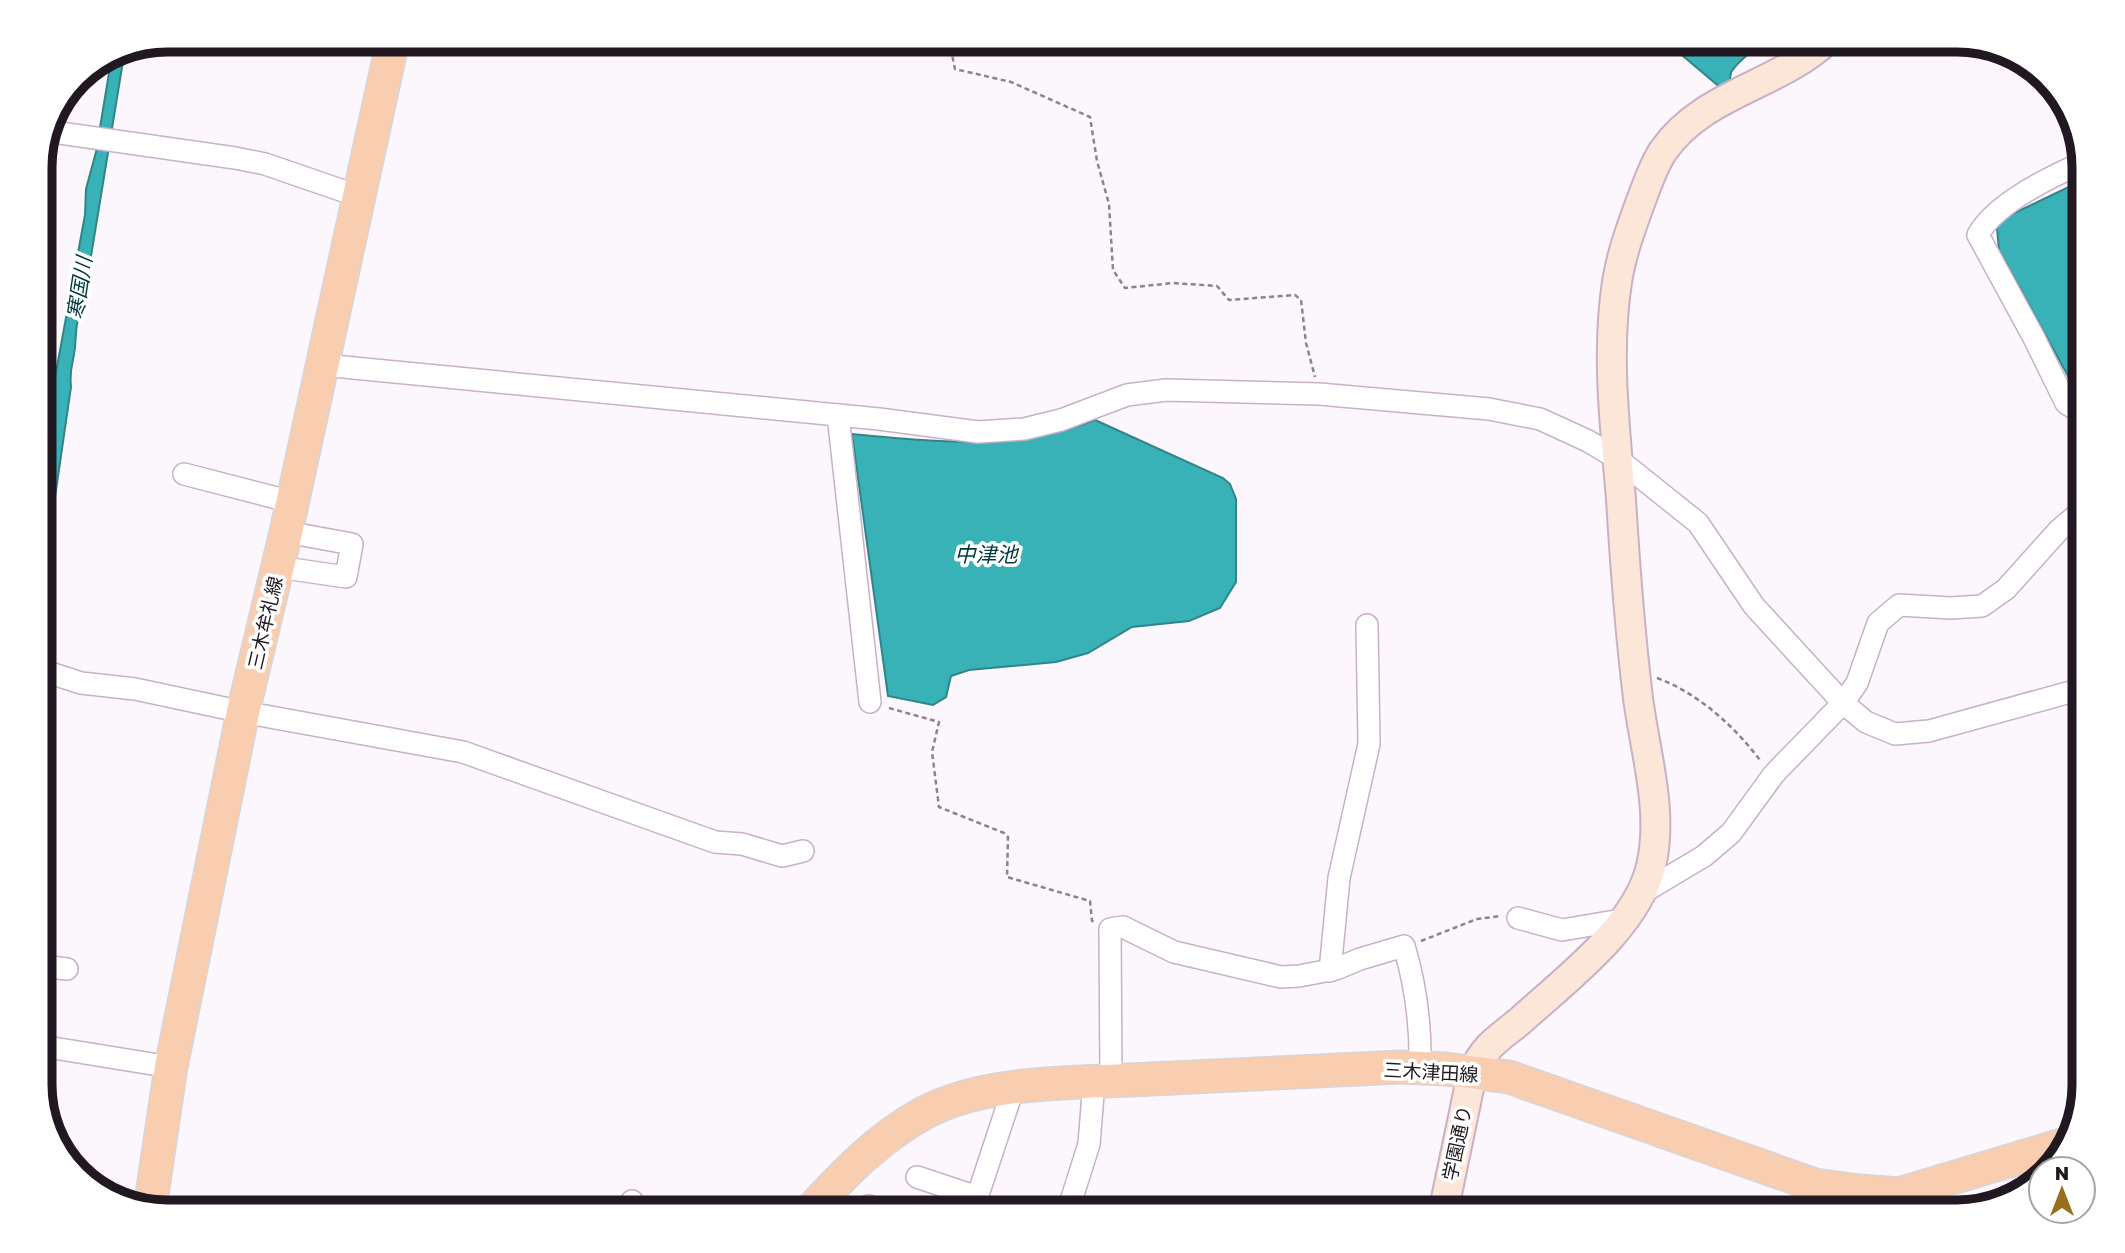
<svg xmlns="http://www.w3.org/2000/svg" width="2125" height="1253" font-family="'Golos Text','Noto Sans JP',sans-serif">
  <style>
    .water { fill: #38b2b7; stroke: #31848a; stroke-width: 2 }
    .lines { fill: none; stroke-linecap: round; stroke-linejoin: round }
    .street-casing { stroke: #c8b1c7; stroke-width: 24 }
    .secondary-casing { stroke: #c8b1c7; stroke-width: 32 }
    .primary-casing { stroke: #d7d5d7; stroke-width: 35 }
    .path { stroke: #8b848b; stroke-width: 2.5; stroke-dasharray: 5 3.5; stroke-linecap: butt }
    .street { stroke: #fff; stroke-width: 21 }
    .secondary { stroke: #fbe6d8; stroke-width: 28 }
    .primary { stroke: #f8cdb0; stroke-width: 32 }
    .labels { text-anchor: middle; stroke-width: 7; stroke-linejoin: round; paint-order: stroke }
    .street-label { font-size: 19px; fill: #211821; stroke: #fff }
    .water-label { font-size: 21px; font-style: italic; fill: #003a3d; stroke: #fff }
    .rim { fill: none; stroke: #211821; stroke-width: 9 }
  </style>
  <rect width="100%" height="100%" fill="#fcf7fc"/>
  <g class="water">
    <path d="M 1664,40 L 1763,40 C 1756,50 1734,63 1731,73 C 1729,80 1731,85 1728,94 Z"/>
    <path d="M 125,49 L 83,305 C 76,320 76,332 75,348 C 73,365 69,368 71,387 L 55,497 L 41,563 L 41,453 L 85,215 L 86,189 L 96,152 L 112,55 Z"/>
    <path d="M 2085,179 L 2085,407 L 1999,250 L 1997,228 L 2002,219 Z"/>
    <path d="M 1095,420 L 1223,478 L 1230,484 L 1236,499 L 1236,582 L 1220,608 L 1189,621 L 1132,627 L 1088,653 L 1056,662 L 969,670 L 951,676 L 946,697 L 933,705 L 888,696 L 852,434 C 937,442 1014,451 1095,420 Z"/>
  </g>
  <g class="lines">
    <g class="street-casing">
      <g id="street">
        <path d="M 53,132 L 235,158 L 265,164 L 358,196"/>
        <path d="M 2084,162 C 2052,176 1995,203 1978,235 L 2034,338 L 2066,403 L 2085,415"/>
        <path d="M 323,365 L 879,419 L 978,432 L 1024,429 L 1061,420 L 1127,395 L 1166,390 L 1319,394 L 1489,409 L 1540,419 L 1588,441 L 1618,459 L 1698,523 L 1754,606 L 1843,703 L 1866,722 L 1895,734 L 1929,731 L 2085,688"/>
        <path d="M 838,415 L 870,702"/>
        <path d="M 184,474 L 292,502"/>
        <path d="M 278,567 L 346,577 L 352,544 L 286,532"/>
        <path d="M 41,670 L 81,683 L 135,689 L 243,712 L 463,752 L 715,842 L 742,844 L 782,856 L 803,851"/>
        <path d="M 1642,893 L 1704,856 L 1731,833 L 1774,774 L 1843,703 L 1857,683 L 1878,623 L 1899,605 L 1951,608 L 1982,606 L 2006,589 L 2059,530 L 2085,508"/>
        <path d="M 1518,918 L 1562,930 L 1627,919"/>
        <path d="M 41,966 L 67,969"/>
        <path d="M 1330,971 L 1339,878 L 1369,744 L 1367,625"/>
        <path d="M 41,1046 L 171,1067"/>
        <path d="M 1111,1081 L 1110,929 L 1123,927 L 1174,952 L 1281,977 L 1299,976 L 1336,969 L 1360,959 L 1404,946 C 1416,986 1421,1027 1420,1068"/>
        <path d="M 917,1177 L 977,1197"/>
        <path d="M 869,1206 L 888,1213"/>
        <path d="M 628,1213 L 632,1201"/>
        <path d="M 972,1213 L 1013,1089"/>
        <path d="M 1069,1213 L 1071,1201 L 1089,1144 L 1094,1082"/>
      </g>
    </g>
    <g class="secondary-casing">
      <path id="secondary" d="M 1443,1213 L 1472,1074 C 1485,1045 1497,1040 1520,1021 C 1565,980 1637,927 1651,866 C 1664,812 1645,752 1638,698 C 1630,632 1625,566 1621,499 C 1615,427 1606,354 1617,282 C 1621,256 1630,231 1639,206 C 1646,188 1652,168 1663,151 C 1703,93 1778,86 1827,40"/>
    </g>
    <g class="primary-casing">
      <g id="primary">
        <path d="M 150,1208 L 171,1067 L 243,712 L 286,532 L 393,40"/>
        <path d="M 808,1213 C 843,1175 878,1138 924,1113 C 987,1079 1082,1083 1152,1079 C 1235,1075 1318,1071 1401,1067 L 1446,1069 L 1509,1077 L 1815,1185 L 1859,1191 L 1899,1194 L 2069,1143"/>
      </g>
    </g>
    <g class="path">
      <path d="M 949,40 L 955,69 L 1011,82 L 1090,117 L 1097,161 L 1109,204 L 1113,270 L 1125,288 L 1173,283 L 1217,286 L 1229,300 L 1295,295 L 1301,300 L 1306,343 L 1315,377"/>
      <path d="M 1657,678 C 1698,693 1734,726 1760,760"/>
      <path d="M 889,708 L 939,722 L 932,752 L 939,807 L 1004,833 L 1008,837 L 1007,877 L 1090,901 L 1092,921 L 1094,922"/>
      <path d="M 1421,941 L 1477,919 L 1501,916"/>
    </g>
    <use href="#street" class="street"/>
    <use href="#secondary" class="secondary"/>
    <use href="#primary" class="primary"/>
  </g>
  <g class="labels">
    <g class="street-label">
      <text transform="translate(265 623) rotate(-77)" y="7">三木牟礼線</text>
      <text transform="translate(1431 1072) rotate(3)" y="7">三木津田線</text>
      <text transform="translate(1457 1143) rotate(-78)" y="7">学園通り</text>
    </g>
    <g class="water-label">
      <text transform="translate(80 288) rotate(-81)" y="7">寒国川</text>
      <text x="986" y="562">中津池</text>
    </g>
  </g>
  <path d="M0 0H2125V1253H0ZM167 52H1957A115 115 0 0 1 2072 167V1085A115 115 0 0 1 1957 1200H167A115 115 0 0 1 52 1085V167A115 115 0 0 1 167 52Z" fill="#fff" fill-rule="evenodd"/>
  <path class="rim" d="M167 52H1957A115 115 0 0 1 2072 167V1085A115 115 0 0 1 1957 1200H167A115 115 0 0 1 52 1085V167A115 115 0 0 1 167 52Z"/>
  <g transform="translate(2062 1190)"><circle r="33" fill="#ffffff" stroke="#a6a3a6" stroke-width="2"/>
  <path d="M0-5L12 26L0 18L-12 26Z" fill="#996e1c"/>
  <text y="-10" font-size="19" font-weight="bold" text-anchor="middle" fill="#211821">N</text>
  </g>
</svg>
